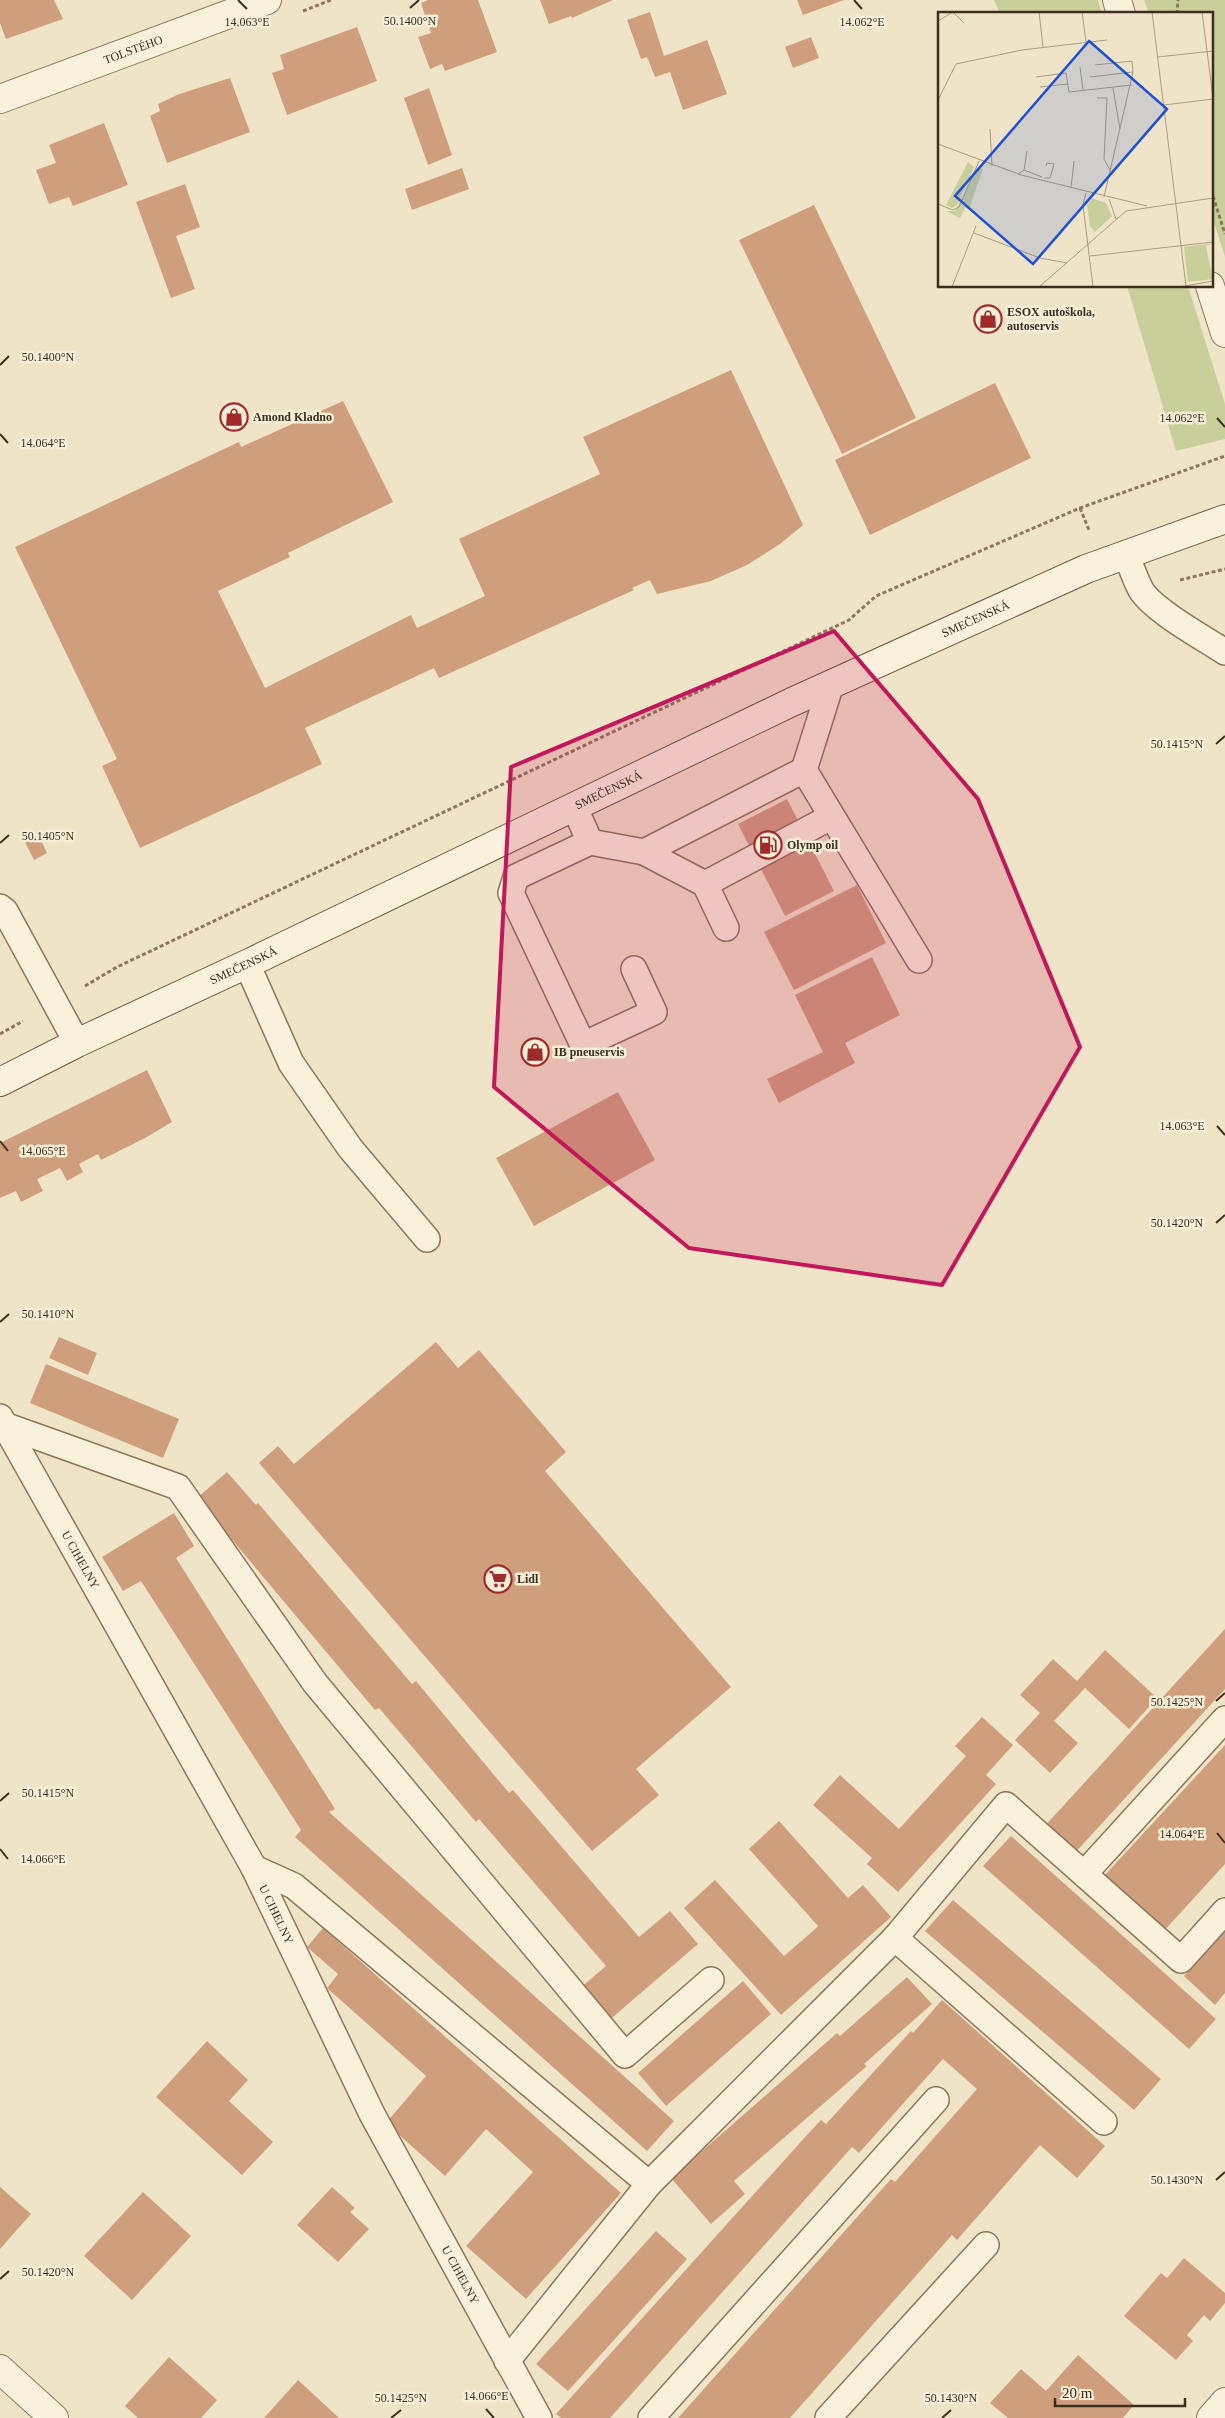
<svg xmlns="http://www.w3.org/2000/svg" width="1225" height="2418" font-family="Georgia,serif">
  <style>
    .green { fill: #c9cf9b }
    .building { fill: #cf9f7d }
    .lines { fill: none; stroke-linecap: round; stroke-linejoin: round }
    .lane-casing { stroke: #8d765c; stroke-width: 28 }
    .street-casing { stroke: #8d765c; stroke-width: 30 }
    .secondary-casing { stroke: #6f573f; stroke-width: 30 }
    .path { stroke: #8d765c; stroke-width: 3; stroke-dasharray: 4 2.5; stroke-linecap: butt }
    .lane { stroke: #faf1dc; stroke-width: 25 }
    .street { stroke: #faf1dc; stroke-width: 28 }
    .secondary { stroke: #faf1dc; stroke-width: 28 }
    .marked { fill: #c2185b; fill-opacity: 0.2; stroke: #c2185b; stroke-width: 4; stroke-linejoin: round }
    .ticks { fill: none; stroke: #3d2e20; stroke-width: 2 }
    .labels { text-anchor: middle; stroke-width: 5; stroke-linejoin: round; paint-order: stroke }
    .street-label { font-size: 12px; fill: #3d2e20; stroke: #f7eed8 }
    .poi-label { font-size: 12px; font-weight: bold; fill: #3d2e20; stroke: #f7eed8; text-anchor: start }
    .inset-road { fill: none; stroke: #a89b85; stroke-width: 1 }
    .view { fill: #1d4ed8; fill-opacity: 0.15; stroke: #1d4ed8; stroke-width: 2.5 }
    .inset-edge { fill: none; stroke: #3d2e20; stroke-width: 2.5 }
    .ticks-label { font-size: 12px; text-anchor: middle; fill: #3d2e20; stroke: #f7eed8; stroke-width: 5; stroke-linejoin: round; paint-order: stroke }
  </style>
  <rect width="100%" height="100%" fill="#f0e4c8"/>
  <g class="green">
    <path d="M 994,0 L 1098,0 L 1102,14 L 1000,14 Z"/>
    <path d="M 1144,0 L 1225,0 L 1225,257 L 1211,213 L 1211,14 L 1149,14 Z"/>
    <path d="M 1127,286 L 1188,286 L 1225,404 L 1225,439 L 1176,451 Z"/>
  </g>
  <g class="building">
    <path d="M 0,0 L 54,0 L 63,19 L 6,39 L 0,23 Z"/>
    <path d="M 428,0 L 478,0 L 497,52 L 445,71 L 442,64 L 430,69 L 418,37 L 431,33 L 421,3 Z"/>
    <path d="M 540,0 L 613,0 L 572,18 L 571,16 L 549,24 Z"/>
    <path d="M 797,0 L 844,0 L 803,15 Z"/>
    <path d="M 650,12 L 664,56 L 707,40 L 727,94 L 683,110 L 670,72 L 655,77 L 647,57 L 641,59 L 627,20 Z"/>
    <path d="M 357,27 L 377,81 L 287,115 L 272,73 L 284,69 L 280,55 Z"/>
    <path d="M 811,37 L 819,58 L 793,68 L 785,47 Z"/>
    <path d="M 230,78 L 250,132 L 167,163 L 150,116 L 160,111 L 158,104 L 179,94 Z"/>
    <path d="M 429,88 L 452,155 L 428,165 L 404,98 Z"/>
    <path d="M 104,123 L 128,185 L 73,206 L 69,197 L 49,204 L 36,170 L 56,163 L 49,145 Z"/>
    <path d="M 462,168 L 469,189 L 412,210 L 405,189 Z"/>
    <path d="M 185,184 L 200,227 L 176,236 L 195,289 L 171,298 L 136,202 Z"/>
    <path d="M 814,205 L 916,418 L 842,454 L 739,240 Z"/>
    <path d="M 731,370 L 803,525 L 780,544 L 747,565 L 711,581 L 657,594 L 650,580 L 632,588 L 634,590 L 439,678 L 434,668 L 305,728 L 322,764 L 140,848 L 102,766 L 117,759 L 15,547 L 239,442 L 241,447 L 343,401 L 393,502 L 288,553 L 290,557 L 218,591 L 265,688 L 411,615 L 417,628 L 485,596 L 459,539 L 600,474 L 583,437 Z"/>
    <path d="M 995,383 L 1031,458 L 870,535 L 835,460 Z"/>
    <path d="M 787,799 L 834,891 L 785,916 L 738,824 Z"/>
    <path d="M 39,836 L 47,853 L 34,860 L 25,842 Z"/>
    <path d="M 857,885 L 886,943 L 794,990 L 764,932 Z"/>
    <path d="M 872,957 L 900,1015 L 845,1043 L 855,1063 L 779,1103 L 767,1079 L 823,1052 L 795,995 Z"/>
    <path d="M 147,1070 L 172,1122 L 145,1138 L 101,1160 L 98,1154 L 79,1164 L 83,1172 L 67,1181 L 60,1168 L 37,1179 L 43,1191 L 21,1202 L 16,1191 L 0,1198 L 0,1143 Z"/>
    <path d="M 618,1092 L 655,1160 L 534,1226 L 496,1158 Z"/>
    <path d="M 59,1337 L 97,1353 L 88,1375 L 49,1358 Z"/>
    <path d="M 436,1342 L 458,1368 L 479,1350 L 566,1452 L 545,1471 L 731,1687 L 636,1769 L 659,1795 L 592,1851 L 259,1463 L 278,1446 L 294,1464 Z"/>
    <path d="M 46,1364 L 179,1419 L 163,1458 L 30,1403 Z"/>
    <path d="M 227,1472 L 256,1505 L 258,1503 L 412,1684 L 416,1681 L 509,1793 L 513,1790 L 639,1937 L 670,1911 L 698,1944 L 607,2022 L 579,1989 L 606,1966 L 479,1819 L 476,1822 L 379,1708 L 375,1710 L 197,1498 Z"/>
    <path d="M 174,1513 L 194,1546 L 176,1558 L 335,1809 L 329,1812 L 674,2121 L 647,2151 L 295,1837 L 301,1830 L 141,1581 L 123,1591 L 102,1557 Z"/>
    <path d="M 1225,1629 L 1225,1689 L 1073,1855 L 1043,1828 Z"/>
    <path d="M 1105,1650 L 1157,1698 L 1129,1729 L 1085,1688 L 1054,1721 L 1078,1743 L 1050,1773 L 1015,1740 L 1040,1713 L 1020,1695 L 1053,1659 L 1077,1681 Z"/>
    <path d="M 982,1717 L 1013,1745 L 986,1775 L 996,1784 L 898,1892 L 867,1864 L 872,1858 L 813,1805 L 840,1775 L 899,1829 L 966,1756 L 955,1746 Z"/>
    <path d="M 1225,1745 L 1225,1864 L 1163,1932 L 1103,1877 Z"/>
    <path d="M 779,1821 L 848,1898 L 863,1885 L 891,1917 L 781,2015 L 684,1908 L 715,1880 L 784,1956 L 814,1930 L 818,1926 L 749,1849 Z"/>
    <path d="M 1011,1836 L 1216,2019 L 1189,2049 L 983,1866 Z"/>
    <path d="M 953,1900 L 1161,2079 L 1134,2110 L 925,1931 Z"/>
    <path d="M 323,1928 L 621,2193 L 526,2299 L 466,2246 L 533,2172 L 486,2129 L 445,2176 L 386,2123 L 426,2076 L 327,1988 L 338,1974 L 307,1947 Z"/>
    <path d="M 1225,1929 L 1225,1993 L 1215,2005 L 1184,1976 Z"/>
    <path d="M 907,1977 L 932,2004 L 864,2064 L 867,2066 L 734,2181 L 745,2194 L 711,2224 L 671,2178 L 837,2033 L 840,2036 Z"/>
    <path d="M 743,1981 L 771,2014 L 666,2106 L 638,2073 Z"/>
    <path d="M 942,2000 L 1105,2146 L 1077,2178 L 1040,2145 L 957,2240 L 952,2235 L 790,2418 L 678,2418 L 891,2179 L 895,2182 L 977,2089 L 943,2059 L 859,2153 L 852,2147 L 610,2418 L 561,2418 L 556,2414 L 807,2135 L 821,2120 L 826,2124 L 911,2031 L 913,2033 Z"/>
    <path d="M 207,2041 L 248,2080 L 229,2101 L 273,2142 L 242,2175 L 156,2097 Z"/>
    <path d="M 0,2187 L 31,2214 L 0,2249 Z"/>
    <path d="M 332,2187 L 355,2208 L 350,2212 L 369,2229 L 338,2262 L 297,2225 Z"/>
    <path d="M 143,2192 L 191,2236 L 132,2300 L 84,2256 Z"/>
    <path d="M 656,2231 L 687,2259 L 568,2391 L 536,2364 Z"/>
    <path d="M 1184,2258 L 1225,2293 L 1225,2303 L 1210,2321 L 1204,2315 L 1187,2335 L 1193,2341 L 1176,2360 L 1124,2316 L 1161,2273 L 1167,2278 Z"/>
    <path d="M 1078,2355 L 1134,2405 L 1123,2418 L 1008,2418 L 990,2403 L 1021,2369 L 1046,2391 Z"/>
    <path d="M 169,2357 L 217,2400 L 201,2418 L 138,2418 L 125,2406 Z"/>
    <path d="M 298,2380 L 339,2418 L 264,2418 Z"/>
  </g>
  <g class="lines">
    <g class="lane-casing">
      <g id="lane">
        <path d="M 1126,554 C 1131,566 1135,579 1141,590 C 1154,611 1204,638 1225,652"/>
        <path d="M 804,770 L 919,960"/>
        <path d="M 574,806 L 590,842 L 516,877 L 511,893 L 583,1045 L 654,1012 L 634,969"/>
        <path d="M 590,842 L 644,852 L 804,770 L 831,684"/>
        <path d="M 644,852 L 705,884 L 726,928"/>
        <path d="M 705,884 L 831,817"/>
        <path d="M 0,907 L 5,911 L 77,1043"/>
        <path d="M 247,964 L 291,1063 L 350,1148 L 427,1239"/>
        <path id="s1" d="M 0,1417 L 254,1868 L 372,2114 L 539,2418"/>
        <path d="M 4,1425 L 178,1487 L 315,1683 L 625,2055 L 711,1980"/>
        <path d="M 254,1868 L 294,1886 L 649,2184"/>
        <path d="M 1084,1874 L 1225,1719"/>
        <path d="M 895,1938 L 1104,2122"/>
        <path d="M 507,2361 L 649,2184 L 895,1938 L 1006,1805 L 1181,1960 L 1225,1911"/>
        <path d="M 651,2418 L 936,2100"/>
        <path d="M 828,2418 L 986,2245"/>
      </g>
    </g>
    <g class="street-casing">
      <g id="street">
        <path d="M 1117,0 L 1121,14"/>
        <path id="s2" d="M 0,99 L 267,0"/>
        <path d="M 1210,286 L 1225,333"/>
        <path d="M 0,2369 L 54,2418"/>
        <path d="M 1211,2418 L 1225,2402"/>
      </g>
    </g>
    <g class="secondary-casing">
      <g id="secondary">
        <path id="s3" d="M 0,1082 L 77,1043 L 247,964 L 792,702 L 1086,569 L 1225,519"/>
      </g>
    </g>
    <g class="path">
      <path d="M 303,11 L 331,0"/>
      <path d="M 1177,14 L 1178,0"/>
      <path d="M 1211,190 L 1225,234"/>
      <path d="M 1080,508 L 1089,530"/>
      <path d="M 1180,580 L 1225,569"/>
      <path d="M 85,986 L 117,967 L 849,620 L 876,596 L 1080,508 L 1225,456"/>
      <path d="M 0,1034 L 23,1021"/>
    </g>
    <use href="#lane" class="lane"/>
    <use href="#street" class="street"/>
    <use href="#secondary" class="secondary"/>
  </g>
  <path class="marked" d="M 834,631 L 978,799 L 1080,1047 L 942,1285 L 689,1248 L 494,1087 L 511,767 Z"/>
  <path class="ticks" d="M 238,0 L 247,9M 854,0 L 862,9M 410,8 L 419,0M 0,365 L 9,356M 1217,418 L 1225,427M 0,434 L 8,443M 1216,744 L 1225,736M 0,843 L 9,835M 1217,1126 L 1225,1135M 0,1141 L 8,1151M 1216,1223 L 1225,1215M 0,1322 L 9,1314M 1216,1701 L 1225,1693M 0,1801 L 9,1793M 1217,1833 L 1225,1843M 0,1849 L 8,1859M 1216,2180 L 1225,2172M 0,2279 L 9,2271M 486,2409 L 494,2418M 391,2418 L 401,2410M 942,2418 L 951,2410"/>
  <defs>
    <g id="shop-ring" transform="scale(1.4375)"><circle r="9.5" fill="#f7eed8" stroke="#9e2a2b" stroke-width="1.5"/><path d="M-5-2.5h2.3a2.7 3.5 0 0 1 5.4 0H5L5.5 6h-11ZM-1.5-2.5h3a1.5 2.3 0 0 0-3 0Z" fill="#9e2a2b"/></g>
    <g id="fuel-ring" transform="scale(1.4375)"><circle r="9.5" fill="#f7eed8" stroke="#9e2a2b" stroke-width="1.5"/><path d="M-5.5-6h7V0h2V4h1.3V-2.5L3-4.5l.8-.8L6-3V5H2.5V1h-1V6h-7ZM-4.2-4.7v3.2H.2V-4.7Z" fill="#9e2a2b"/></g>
    <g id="supermarket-ring" transform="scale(1.4375)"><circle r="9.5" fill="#f7eed8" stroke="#9e2a2b" stroke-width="1.5"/><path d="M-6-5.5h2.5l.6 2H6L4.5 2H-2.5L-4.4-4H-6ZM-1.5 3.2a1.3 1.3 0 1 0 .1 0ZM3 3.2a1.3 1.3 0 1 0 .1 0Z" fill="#9e2a2b"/></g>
  </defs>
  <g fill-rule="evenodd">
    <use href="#shop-ring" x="988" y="319"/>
    <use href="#shop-ring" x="234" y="417"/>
    <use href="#fuel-ring" x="768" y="845"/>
    <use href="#shop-ring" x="535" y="1052"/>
    <use href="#supermarket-ring" x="498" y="1579"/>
  </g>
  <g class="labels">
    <g class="street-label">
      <text dy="4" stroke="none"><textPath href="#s2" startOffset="142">TOLSTÉHO</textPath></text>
      <text dy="4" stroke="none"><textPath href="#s3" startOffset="1080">SMEČENSKÁ</textPath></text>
      <text dy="4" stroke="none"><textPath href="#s3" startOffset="675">SMEČENSKÁ</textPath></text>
      <text dy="4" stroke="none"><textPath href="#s3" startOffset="270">SMEČENSKÁ</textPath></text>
      <text dy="4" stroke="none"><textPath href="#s1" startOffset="164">U CIHELNY</textPath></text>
      <text dy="4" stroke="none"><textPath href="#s1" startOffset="569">U CIHELNY</textPath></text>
      <text dy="4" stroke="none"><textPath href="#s1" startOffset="974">U CIHELNY</textPath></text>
    </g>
    <g class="poi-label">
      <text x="1007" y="316">ESOX autoškola,<tspan x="1007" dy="14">autoservis</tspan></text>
      <text x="253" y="421">Amond Kladno</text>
      <text x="787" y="849">Olymp oil</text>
      <text x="554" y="1056">IB pneuservis</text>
      <text x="517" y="1583">Lidl</text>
    </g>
  </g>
  <g transform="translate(938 12)">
    <rect width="275" height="275" fill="#f0e4c8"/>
    <path d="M 30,150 L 36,155 L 19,193 L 14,196 L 8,193 ZM 40,155 L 45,157 L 31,197 L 27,196 L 22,206 L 8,199 L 17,199 ZM 154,186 L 168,191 L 174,204 L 157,220 L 152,214 L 149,193 ZM 275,231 L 268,234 L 275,267 L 250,270 L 246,235 Z" fill="#c9cf9b"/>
    <path class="inset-road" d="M 15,0 L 26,11M 101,0 L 105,35M 144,0 L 148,30M 214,0 L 248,274M 264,0 L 275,86M 0,9 L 15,0M 220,45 L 275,39M 157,53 L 194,49 L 195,60 L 166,185M 142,55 L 145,78M 98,65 L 128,61 L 131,80 L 194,73M 152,65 L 195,60M 102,75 L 130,72M 175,76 L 182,117M 159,86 L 169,86 L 166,147 L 173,160M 0,88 L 18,52 L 84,38 L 169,28M 226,93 L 275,87M 52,117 L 54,154M 0,132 L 83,163 L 209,194M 86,158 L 89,139M 80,162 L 86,158 L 104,165M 106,166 L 112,166 L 116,152 L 109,151 L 108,154M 133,176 L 136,149M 148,181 L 145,193 L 155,275M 171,187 L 178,207M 0,192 L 15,198 L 21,195 L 41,149M 36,221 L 102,246 L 129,251M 152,244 L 275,230M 14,275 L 38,214M 101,275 L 188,199 L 275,186M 241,275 L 275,269"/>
    <path class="view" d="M 151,29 L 229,97 L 95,252 L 17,184 Z"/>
    <rect width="275" height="275" class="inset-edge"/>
  </g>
  <g class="ticks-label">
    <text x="410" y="25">50.1400°N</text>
    <text x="247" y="26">14.063°E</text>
    <text x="862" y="26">14.062°E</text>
    <text x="48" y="361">50.1400°N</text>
    <text x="1182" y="422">14.062°E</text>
    <text x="43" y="447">14.064°E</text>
    <text x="1177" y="748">50.1415°N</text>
    <text x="48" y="840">50.1405°N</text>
    <text x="1182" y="1130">14.063°E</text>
    <text x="43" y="1155">14.065°E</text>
    <text x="1177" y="1227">50.1420°N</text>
    <text x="48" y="1318">50.1410°N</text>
    <text x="1177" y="1706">50.1425°N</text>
    <text x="48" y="1797">50.1415°N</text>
    <text x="1182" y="1838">14.064°E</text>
    <text x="43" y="1863">14.066°E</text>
    <text x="1177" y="2184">50.1430°N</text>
    <text x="48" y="2276">50.1420°N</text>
    <text x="486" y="2400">14.066°E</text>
    <text x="401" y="2402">50.1425°N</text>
    <text x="951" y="2402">50.1430°N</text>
  </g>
  <path d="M1055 2398v8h130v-8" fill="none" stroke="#3d2e20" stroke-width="2.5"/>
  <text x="1062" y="2398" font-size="15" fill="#3d2e20" stroke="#f7eed8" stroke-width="4" paint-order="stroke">20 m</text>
</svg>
